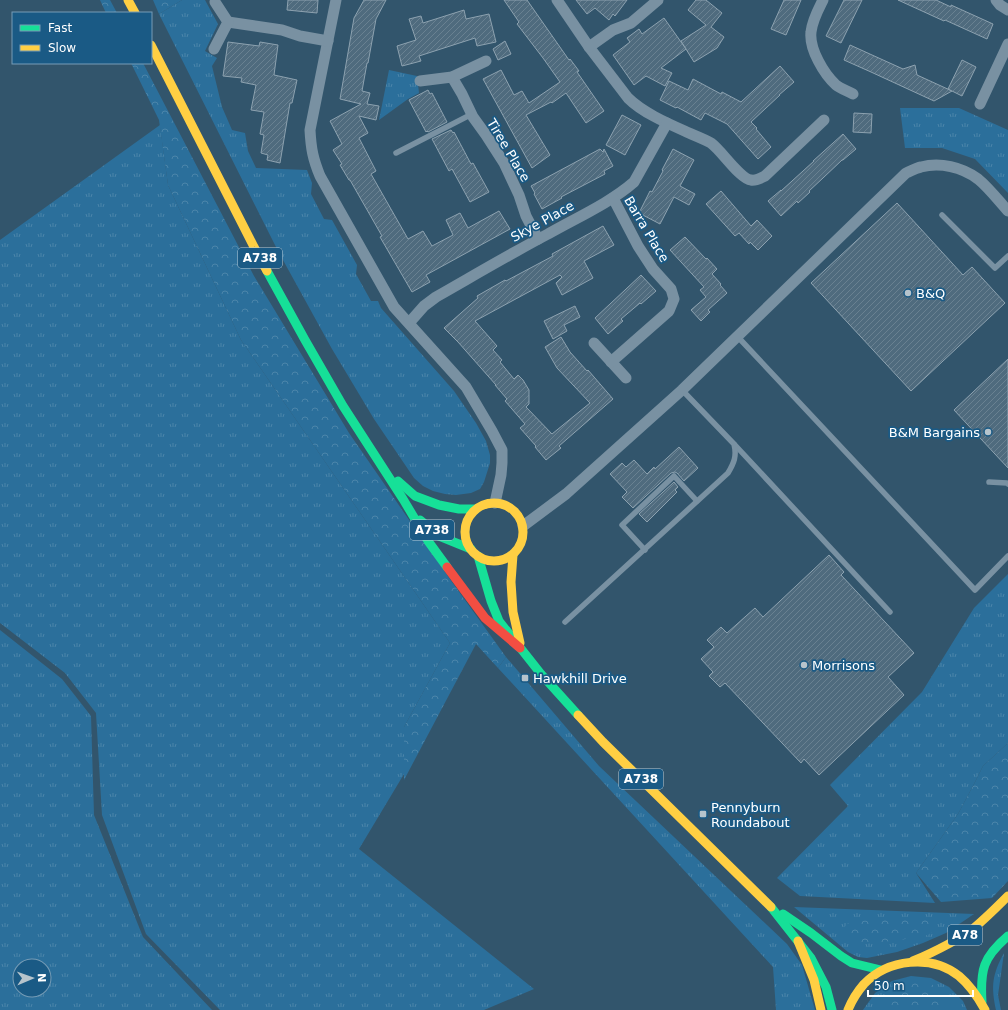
<svg xmlns="http://www.w3.org/2000/svg" width="1008" height="1010" font-family="'DejaVu Sans',sans-serif">
  <style>
    .grass { fill: url(#grass-tufts); fill-rule: evenodd }
    .forest { fill: url(#forest-crowns) }
    .building { fill: url(#building-hatch); stroke: #8da2b0 }
    .lines { fill: none; stroke-linecap: round; stroke-linejoin: round }
    .lane { stroke: #7991a2; stroke-width: 5.5 }
    .street { stroke: #7991a2; stroke-width: 11 }
    .fast { stroke: #16e098; stroke-width: 9 }
    .slow { stroke: #ffcf43; stroke-width: 9 }
    .jam { stroke: #f24e42; stroke-width: 9 }
    .poi-dot { fill: #b7c4cc; stroke: #1a5a85; stroke-width: 1.5 }
    .labels { text-anchor: middle; stroke-width: 3.5; stroke-linejoin: round; paint-order: stroke }
    .shield { fill: #1a5a85; stroke: #baceda; stroke-width: 1 }
    .shield-label { font-size: 12px; font-weight: bold; fill: #fff }
    .street-label { font-size: 13px; fill: #fff; stroke: #1a5a85 }
    .poi-label { font-size: 13px; fill: #fff; stroke: #1a5a85; text-anchor: start }
  </style>
  <defs>
    <pattern id="grass-tufts" width="24" height="20" patternUnits="userSpaceOnUse"><rect width="24" height="20" fill="#2b6f9b"/><path d="M3 7l-1-3M5 7V3M7 7l1-3M15 17l-1-3M17 17v-4M19 17l1-3" fill="none" stroke="#4b85aa"/></pattern>
    <pattern id="forest-crowns" width="20" height="18" patternUnits="userSpaceOnUse"><rect width="20" height="18" fill="#2b6f9b"/><path d="M2 6a3 3 0 1 1 6 0M12 15a3 3 0 1 1 6 0" fill="none" stroke="#4b85aa"/></pattern>
    <pattern id="building-hatch" width="6" height="6" patternUnits="userSpaceOnUse"><rect width="6" height="6" fill="#4f6b7e"/><path d="M-1 1l2-2M0 6l6-6M5 7l2-2" fill="none" stroke="#698191"/></pattern>
  </defs>
  <rect width="100%" height="100%" fill="#32556c"/>
  <g class="grass">
    <path d="M 182,0 L 205,0 L 218,24 L 205,51 L 217,58 L 212,66 L 222,107 L 232,130 L 245,133 L 248,151 L 256,168 L 307,170 L 312,183 L 311,194 L 324,219 L 332,220 L 357,265 L 356,274 L 371,301 L 378,301 L 381,308 L 454,391 L 476,423 L 486,441 L 490,455 L 490,463 L 484,482 L 480,489 L 471,493 L 456,495 L 445,494 L 433,491 L 423,486 L 414,478 L 374,419 L 332,349 L 278,251 L 159,14 Z"/>
    <path d="M 389,70 L 417,76 L 419,93 L 408,99 L 379,120 Z"/>
    <path d="M 900,108 L 959,108 L 1008,130 L 1008,193 L 975,159 L 942,148 L 905,148 Z"/>
    <path d="M 160,125 L 168,185 L 241,340 L 450,643 L 404,727 L 404,774 L 359,849 L 534,989 L 484,1010 L 220,1010 L 146,934 L 102,815 L 96,713 L 65,673 L 0,623 L 0,240 Z"/>
    <path d="M 1008,574 L 1008,743 L 983,766 L 974,784 L 958,814 L 916,873 L 935,903 L 800,896 L 777,878 L 848,806 L 830,785 L 922,692 L 974,608 Z"/>
    <path d="M 0,630 L 62,679 L 91,716 L 94,815 L 143,937 L 212,1010 L 0,1010 ZM 20,966 L 44,966 L 44,990 L 20,990 Z"/>
    <path d="M 506,657 L 599,766 L 787,944 L 802,965 L 815,1010 L 776,1010 L 773,967 L 498,668 Z"/>
    <path d="M 794,907 L 974,914 L 946,933 L 923,943 L 897,952 L 867,958 L 858,957 L 848,952 Z"/>
    <path d="M 1004,953 L 998,995 L 1001,1010 L 996,1010 C 991,986 992,975 1004,953 Z"/>
    <path d="M 911,976 L 931,978 L 949,987 L 963,1001 L 967,1010 L 863,1010 L 875,993 L 892,981 Z"/>
  </g>
  <g class="forest">
    <path d="M 100,0 L 110,0 L 117,13 L 106,13 Z"/>
    <path d="M 153,0 L 182,0 L 159,14 Z"/>
    <path d="M 131,63 L 143,63 L 254,276 L 349,433 L 452,582 L 506,657 L 498,668 L 476,644 L 404,780 L 404,727 L 450,643 L 241,340 L 168,185 L 159,120 Z"/>
    <path d="M 1008,743 L 1008,881 L 992,898 L 941,902 L 916,873 L 958,814 L 974,784 L 983,766 Z"/>
    <path d="M 900,917 L 928,919 L 932,924 L 932,932 L 928,935 L 900,940 L 865,944 L 855,943 L 846,938 L 842,930 L 849,922 Z"/>
    <path d="M 911,982 L 930,983 L 937,988 L 951,1010 L 886,1010 L 889,1002 L 907,989 Z"/>
  </g>
  <g class="building">
    <path d="M 288,0 L 318,0 L 317,13 L 287,10 Z"/>
    <path d="M 364,0 L 386,0 L 376,19 L 368,63 L 367,63 L 362,91 L 370,93 L 367,104 L 379,106 L 376,120 L 359,116 L 368,133 L 359,138 L 376,171 L 371,174 L 408,239 L 423,231 L 432,246 L 453,235 L 446,220 L 460,213 L 468,228 L 499,211 L 510,229 L 426,275 L 430,282 L 412,292 L 380,237 L 382,236 L 350,180 L 349,180 L 340,165 L 342,164 L 333,150 L 342,144 L 330,121 L 361,104 L 340,99 L 354,18 Z"/>
    <path d="M 504,0 L 527,0 L 569,60 L 570,59 L 579,71 L 577,72 L 604,111 L 586,123 L 566,93 L 552,103 L 551,102 L 526,115 L 550,155 L 532,168 L 483,79 L 501,70 L 514,95 L 522,91 L 529,103 L 560,82 L 543,58 L 517,24 L 519,22 Z"/>
    <path d="M 576,0 L 627,0 L 615,16 L 613,14 L 609,20 L 595,8 L 587,14 Z"/>
    <path d="M 696,0 L 706,0 L 722,13 L 711,27 L 724,37 L 717,48 L 694,62 L 681,41 L 706,25 L 688,10 Z"/>
    <path d="M 784,0 L 801,0 L 786,35 L 771,29 Z"/>
    <path d="M 844,0 L 862,0 L 841,43 L 826,36 Z"/>
    <path d="M 898,0 L 936,0 L 951,7 L 951,5 L 993,24 L 987,39 L 945,20 L 944,21 Z"/>
    <path d="M 464,10 L 466,19 L 489,14 L 496,42 L 477,46 L 475,38 L 419,56 L 421,61 L 402,66 L 397,46 L 416,40 L 409,19 L 421,16 L 423,23 Z"/>
    <path d="M 664,18 L 686,49 L 661,68 L 672,73 L 665,86 L 646,76 L 634,85 L 613,55 L 630,42 L 627,38 L 639,29 L 642,34 Z"/>
    <path d="M 505,41 L 511,54 L 498,60 L 493,49 Z"/>
    <path d="M 228,42 L 259,46 L 260,42 L 278,45 L 274,75 L 297,80 L 292,103 L 290,103 L 280,163 L 267,160 L 268,155 L 261,153 L 264,135 L 260,134 L 264,112 L 251,110 L 256,85 L 241,82 L 242,78 L 223,76 Z"/>
    <path d="M 850,45 L 903,69 L 915,65 L 917,75 L 952,91 L 934,101 L 871,72 L 844,60 Z"/>
    <path d="M 962,60 L 976,67 L 962,96 L 948,89 Z"/>
    <path d="M 780,66 L 794,82 L 779,95 L 780,95 L 751,122 L 757,128 L 756,129 L 771,147 L 758,159 L 727,124 L 705,113 L 701,120 L 677,107 L 676,108 L 660,100 L 669,81 L 688,90 L 693,79 L 721,94 L 722,92 L 741,102 Z"/>
    <path d="M 428,90 L 430,94 L 432,93 L 447,122 L 428,132 L 427,131 L 426,132 L 409,100 Z"/>
    <path d="M 854,113 L 872,114 L 871,133 L 853,132 Z"/>
    <path d="M 622,115 L 641,125 L 625,155 L 606,145 Z"/>
    <path d="M 451,130 L 453,133 L 454,132 L 471,164 L 473,163 L 489,192 L 470,202 L 452,169 L 449,171 L 432,139 Z"/>
    <path d="M 843,134 L 856,149 L 843,160 L 842,160 L 823,178 L 809,191 L 810,192 L 798,203 L 797,201 L 781,216 L 768,201 L 781,190 L 781,191 L 814,161 L 813,161 Z"/>
    <path d="M 600,149 L 603,152 L 604,149 L 613,166 L 604,171 L 605,174 L 561,197 L 562,198 L 542,209 L 534,194 L 535,193 L 531,186 Z"/>
    <path d="M 673,149 L 694,160 L 680,186 L 695,194 L 689,205 L 674,197 L 660,224 L 639,213 L 650,191 L 652,192 L 663,171 L 662,170 Z"/>
    <path d="M 721,191 L 751,226 L 757,220 L 772,236 L 758,250 L 750,242 L 749,244 L 739,233 L 735,236 L 706,204 Z"/>
    <path d="M 897,203 L 963,275 L 972,267 L 1005,303 L 911,391 L 811,283 Z"/>
    <path d="M 603,226 L 614,245 L 584,261 L 593,278 L 562,295 L 556,283 L 562,277 L 560,275 L 475,321 L 497,346 L 493,350 L 502,360 L 500,362 L 514,379 L 518,375 L 523,380 L 529,390 L 529,404 L 526,407 L 552,434 L 590,403 L 557,368 L 545,347 L 561,337 L 570,352 L 587,371 L 588,370 L 613,399 L 559,446 L 561,448 L 546,460 L 535,447 L 536,446 L 520,428 L 525,424 L 505,401 L 507,399 L 495,385 L 496,385 L 458,342 L 444,328 L 478,298 L 477,296 L 505,280 L 506,281 L 553,256 L 552,254 Z"/>
    <path d="M 685,237 L 706,259 L 707,258 L 717,269 L 712,274 L 721,284 L 720,285 L 727,293 L 708,310 L 710,312 L 701,321 L 691,310 L 706,297 L 700,290 L 704,287 L 670,250 Z"/>
    <path d="M 641,275 L 656,291 L 641,304 L 640,303 L 621,319 L 623,321 L 608,334 L 595,318 Z"/>
    <path d="M 575,306 L 580,317 L 564,325 L 567,331 L 553,339 L 544,321 Z"/>
    <path d="M 1008,359 L 1008,468 L 954,410 Z"/>
    <path d="M 679,447 L 698,468 L 684,481 L 677,473 L 675,472 L 671,473 L 633,508 L 622,497 L 627,492 L 610,474 L 622,463 L 626,467 L 634,460 L 647,474 L 654,467 L 655,469 Z"/>
    <path d="M 674,482 L 678,487 L 675,490 L 677,492 L 647,522 L 639,514 Z"/>
    <path d="M 829,555 L 844,572 L 841,575 L 914,653 L 888,677 L 904,695 L 819,775 L 804,759 L 801,763 L 725,683 L 720,687 L 709,676 L 713,672 L 701,659 L 714,647 L 707,640 L 721,627 L 727,633 L 755,608 L 763,617 Z"/>
  </g>
  <g class="lines">
    <g class="lane">
      <path d="M 396,153 L 472,114"/>
      <path d="M 942,215 L 995,268 L 1008,256"/>
      <path d="M 737,336 L 975,590 L 1008,556"/>
      <path d="M 735,445 L 890,612"/>
      <path d="M 989,482 L 1007,483 L 1008,484"/>
      <path d="M 645,550 L 622,525 L 674,476 L 697,501"/>
      <path d="M 565,622 L 728,473 C 734,463 737,456 734,444 L 682,390"/>
    </g>
    <g class="street">
      <path d="M 336,0 L 310,130 C 311,149 313,159 320,176 L 394,307 L 466,387 L 492,431 L 502,450 L 502,463 L 501,475 L 495,503"/>
      <path d="M 557,0 L 589,47 L 628,98 C 643,113 669,124 689,133 C 696,136 704,139 711,143 C 722,151 740,179 751,180 C 756,181 761,178 765,176 L 824,120"/>
      <path d="M 823,0 C 818,10 812,21 811,32 C 809,49 824,74 836,85 C 841,89 848,91 853,94"/>
      <path d="M 996,0 L 1000,5 L 1008,10"/>
      <path d="M 228,22 L 282,30 L 300,36 L 328,41"/>
      <path d="M 589,47 L 613,30 L 631,23 L 658,0"/>
      <path d="M 214,49 L 228,22 L 215,2"/>
      <path d="M 452,77 L 462,94 L 473,117 L 486,135 L 504,163 L 519,195 L 526,216 L 538,239"/>
      <path d="M 420,81 L 452,77 L 486,61"/>
      <path d="M 980,104 L 1008,44"/>
      <path d="M 409,323 L 424,306 L 436,297 C 473,276 510,254 548,234 C 576,218 610,203 634,182 L 667,123"/>
      <path d="M 594,343 L 626,378"/>
      <path d="M 611,362 L 669,311 L 674,299 L 671,289 L 653,269 L 638,246 L 613,198"/>
      <path d="M 523,526 L 566,494 L 682,390 L 906,173 C 911,171 916,168 921,167 C 940,162 962,167 978,179 C 988,187 999,201 1008,211"/>
    </g>
    <g class="fast">
      <path d="M 267,271 L 305,340 L 343,406 L 403,499 L 428,541 L 447,567"/>
      <path d="M 398,481 L 415,496 L 439,505 L 459,509 L 476,509"/>
      <path d="M 420,520 L 439,536 L 471,549"/>
      <path d="M 478,556 L 491,601 L 499,621 L 541,674 L 578,715"/>
      <path d="M 771,907 L 811,958 L 826,987 L 832,1010"/>
      <path d="M 783,914 L 811,933 L 841,956 L 852,963 L 881,970"/>
      <path d="M 982,1002 C 980,970 983,957 1008,936"/>
    </g>
    <g class="slow">
      <path d="M 128,0 L 135,13"/>
      <path d="M 151,45 L 254,247 L 267,271"/>
      <circle cx="494" cy="532" r="29"/>
      <path d="M 513,555 L 511,582 L 513,612 L 520,643"/>
      <path d="M 578,715 L 603,742 L 771,907"/>
      <path d="M 798,941 L 814,980 L 821,1010"/>
      <path d="M 913,961 C 934,952 955,942 974,928 C 986,918 997,907 1008,896"/>
      <path d="M 848,1010 C 852,1000 857,992 864,984 C 888,959 931,954 959,976 C 971,986 978,997 985,1010"/>
    </g>
    <path class="jam" d="M 447,567 L 485,618 L 520,648"/>
  </g>
  <g class="poi-dot">
    <circle cx="908" cy="293" r="4"/>
    <circle cx="988" cy="432" r="4"/>
    <circle cx="804" cy="665" r="4"/>
    <rect x="521" y="674" width="8" height="8" rx="2"/>
    <rect x="699" y="810" width="8" height="8" rx="2"/>
  </g>
  <g class="labels">
    <g class="shield">
      <rect x="238" y="248" width="44" height="20" rx="3"/>
      <rect x="410" y="520" width="44" height="20" rx="3"/>
      <rect x="619" y="769" width="44" height="20" rx="3"/>
      <rect x="948" y="925" width="34" height="20" rx="3"/>
    </g>
    <g class="shield-label">
      <text x="260" y="262">A738</text>
      <text x="432" y="534">A738</text>
      <text x="641" y="783">A738</text>
      <text x="965" y="939">A78</text>
    </g>
    <g class="street-label">
      <text transform="translate(509 150) rotate(59)" y="5">Tiree Place</text>
      <text transform="translate(542 221) rotate(-29)" y="5">Skye Place</text>
      <text transform="translate(647 229) rotate(59)" y="5">Barra Place</text>
    </g>
    <g class="poi-label">
      <text x="916" y="298">B&amp;Q</text>
      <text x="980" y="437" text-anchor="end">B&amp;M Bargains</text>
      <text x="812" y="670">Morrisons</text>
      <text x="533" y="683">Hawkhill Drive</text>
      <text x="711" y="812">Pennyburn<tspan x="711" dy="15">Roundabout</tspan></text>
    </g>
  </g>
  <rect x="12" y="12" width="140" height="52" fill="#1a5a85" stroke="#769cb6"/>
  <rect x="20" y="25" width="20" height="6" fill="#16e098" stroke="#769cb6"/>
  <text x="48" y="32" font-size="12" fill="#ffffff">Fast</text>
  <rect x="20" y="45" width="20" height="6" fill="#ffcf43" stroke="#769cb6"/>
  <text x="48" y="52" font-size="12" fill="#ffffff">Slow</text>
  <g transform="translate(32 978) rotate(88)"><circle r="19" fill="#1a5a85" stroke="#769cb6"/>
  <path d="M0-3L7 15L0 10L-7 15Z" fill="#b7c4cc"/>
  <text y="-6" font-size="11" font-weight="bold" text-anchor="middle" fill="#ffffff">N</text>
  </g>
  <path d="M868 990v6h105v-6" fill="none" stroke="#ffffff" stroke-width="2"/>
  <text x="874" y="990" font-size="12" fill="#ffffff" stroke="#1a5a85" stroke-width="3" paint-order="stroke">50 m</text>
</svg>
